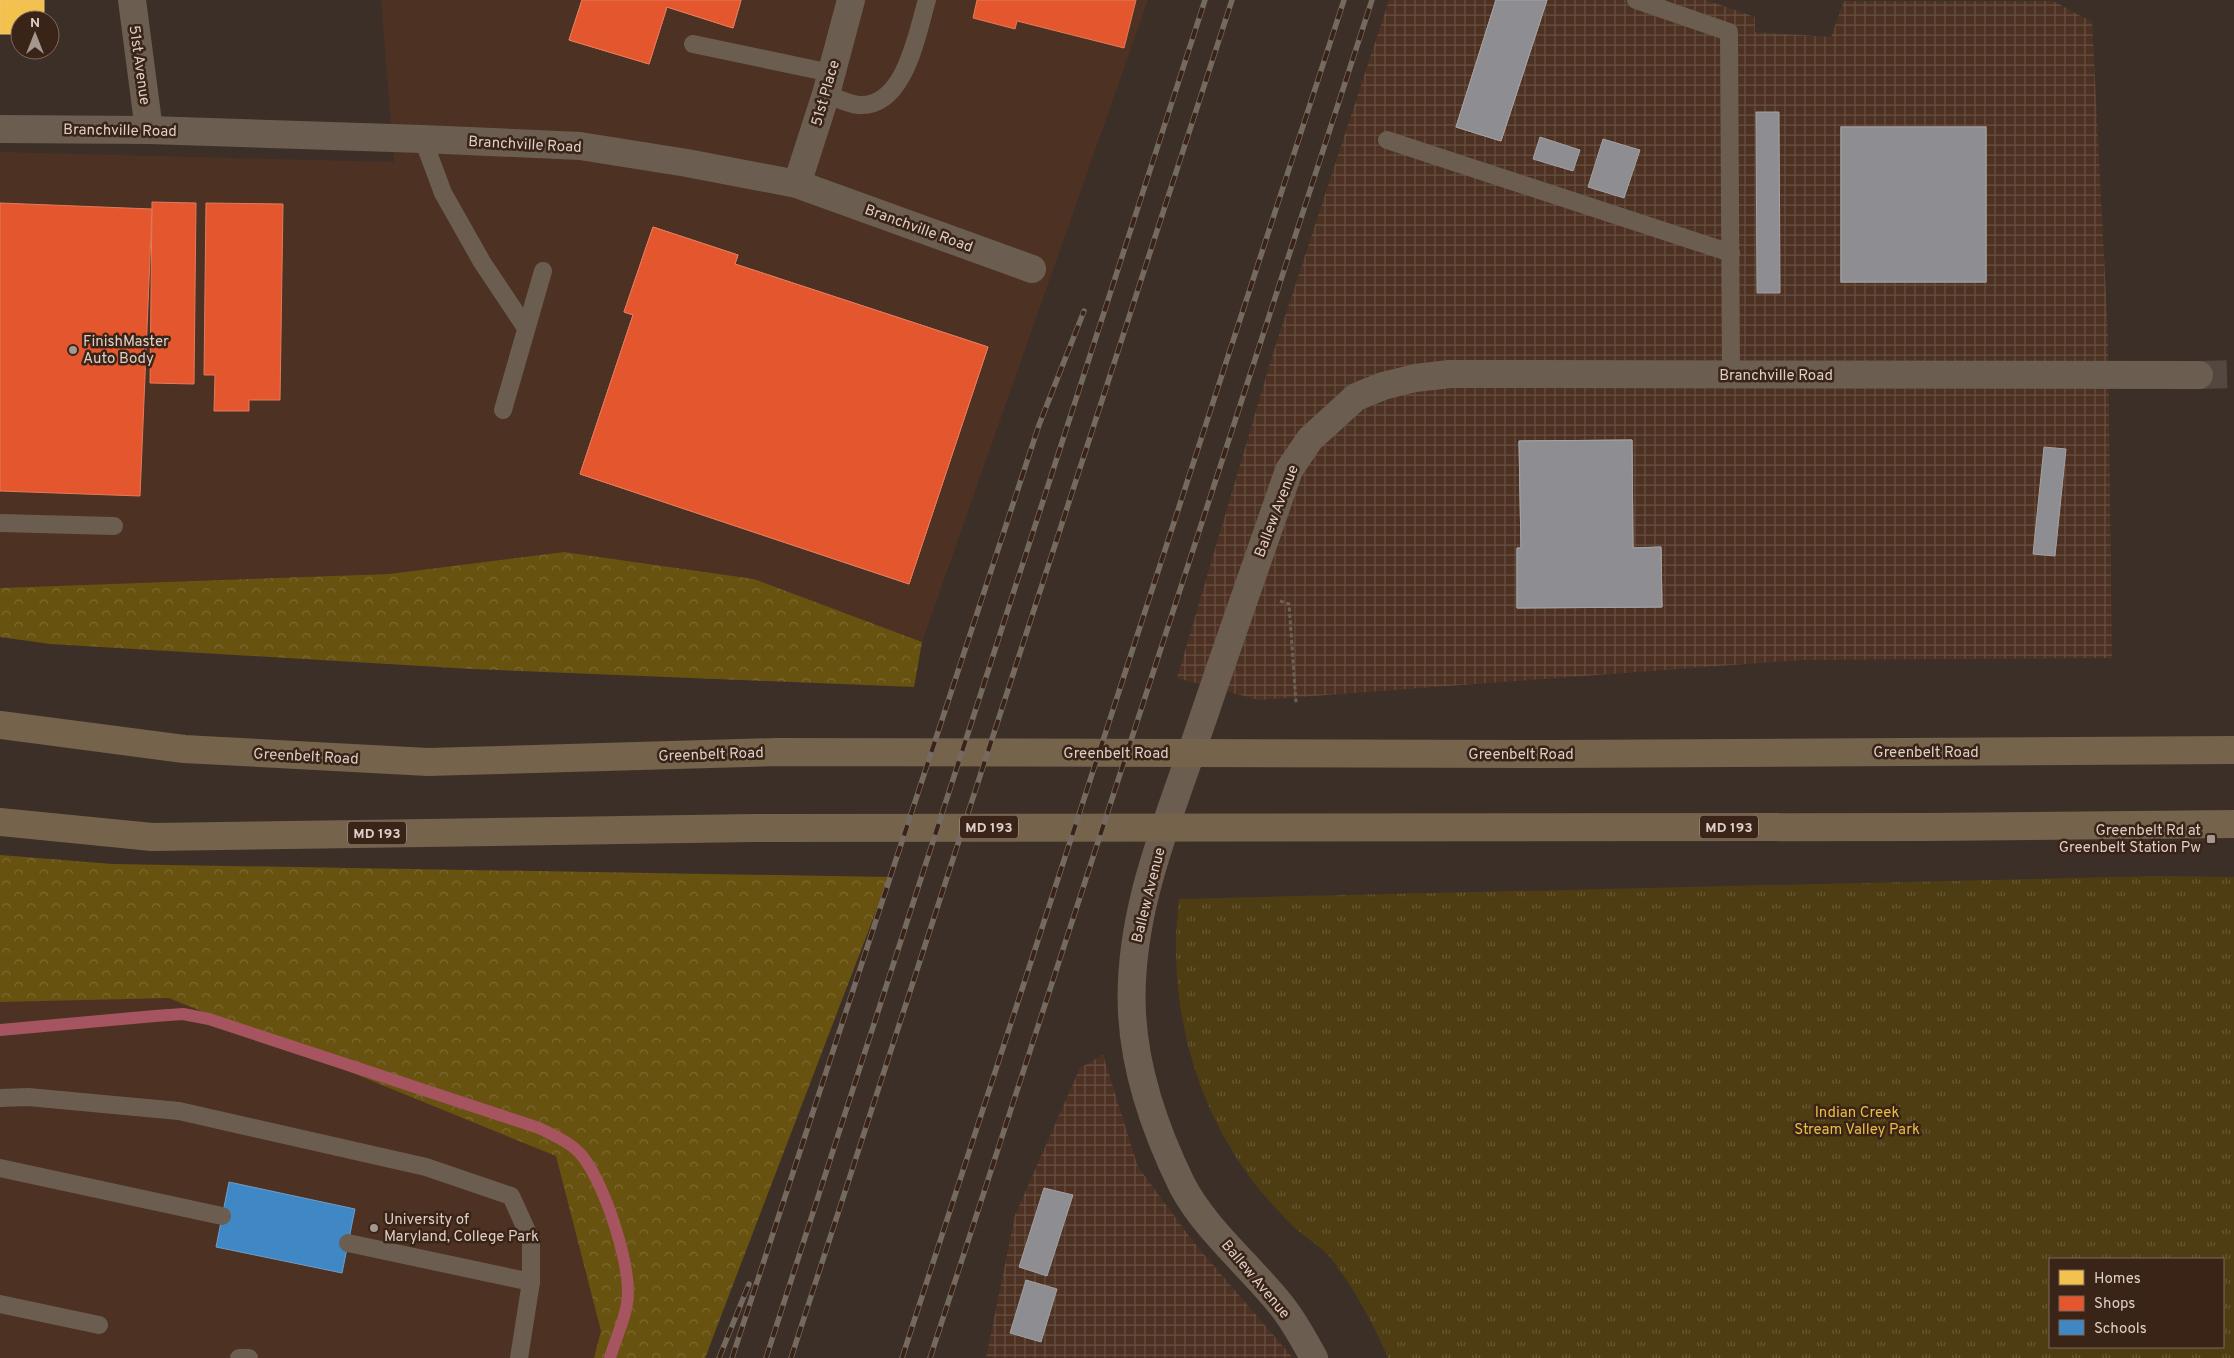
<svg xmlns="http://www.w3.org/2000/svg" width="2234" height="1358" font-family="Overpass,sans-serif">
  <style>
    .built { fill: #4d3223 }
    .industrial { fill: url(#industrial-grid) }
    .forest { fill: url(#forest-crowns) }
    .park { fill: url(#park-tufts); fill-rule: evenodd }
    .homes { fill: #f2c14e; stroke: #ecc572 }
    .shops { fill: #e4572e; stroke: #e27b5c }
    .schools { fill: #3f88c5; stroke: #6f9dc6 }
    .industry { fill: #8d8d92; stroke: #a5a1a2 }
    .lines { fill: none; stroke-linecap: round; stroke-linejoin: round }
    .stream { stroke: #a55460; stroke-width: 12 }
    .street-tunnel { stroke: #544740; stroke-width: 28; stroke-dasharray: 28 14; stroke-linecap: butt }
    .path { stroke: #6c6056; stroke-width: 3; stroke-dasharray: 4 2.5; stroke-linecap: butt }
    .lane { stroke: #6b5e50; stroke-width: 18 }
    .street { stroke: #6b5e50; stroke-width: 28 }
    .primary { stroke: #75634c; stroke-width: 28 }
    .rail-casing { stroke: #756a60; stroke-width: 5.5 }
    .rail { stroke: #3a2317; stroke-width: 4; stroke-dasharray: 11; stroke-linecap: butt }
    .poi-dot { fill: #a5978f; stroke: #3a2317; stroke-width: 2 }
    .labels { text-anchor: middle; stroke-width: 5; stroke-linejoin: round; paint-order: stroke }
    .shield { fill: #3a2317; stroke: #ad9b92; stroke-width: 1 }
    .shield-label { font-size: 14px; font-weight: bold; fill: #decfc7 }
    .street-label { font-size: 15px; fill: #decfc7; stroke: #3a2317 }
    .poi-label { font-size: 15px; fill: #decfc7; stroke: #3a2317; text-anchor: start }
    .park-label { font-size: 15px; fill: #eabe45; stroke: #3a2317 }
  </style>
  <defs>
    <pattern id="industrial-grid" width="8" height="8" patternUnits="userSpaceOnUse" patternTransform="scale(1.25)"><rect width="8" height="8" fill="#4d3223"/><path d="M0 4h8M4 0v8" fill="none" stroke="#664f41"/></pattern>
    <pattern id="forest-crowns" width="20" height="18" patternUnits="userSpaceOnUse" patternTransform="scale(1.25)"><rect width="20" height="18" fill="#685210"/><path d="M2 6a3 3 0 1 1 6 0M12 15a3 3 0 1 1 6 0" fill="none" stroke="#7d6a31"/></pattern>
    <pattern id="park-tufts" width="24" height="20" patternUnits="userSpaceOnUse" patternTransform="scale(1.25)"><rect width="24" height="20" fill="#4e3d12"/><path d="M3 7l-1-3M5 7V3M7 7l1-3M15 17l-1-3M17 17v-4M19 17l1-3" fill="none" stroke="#675833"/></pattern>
  </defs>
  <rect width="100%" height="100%" fill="#3c2f28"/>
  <g class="built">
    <path d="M 381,0 L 1148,0 L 922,642 L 754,579 L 564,552 L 389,574 L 0,588 L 0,152 L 394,162 Z"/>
    <path d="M 0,924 L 791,1098 L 706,1358 L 0,1358 Z"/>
  </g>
  <g class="industrial">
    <path d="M 1389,0 L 1706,0 L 1755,17 L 1755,32 L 1831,37 L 1844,1 L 2053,1 L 2092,22 L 2108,334 L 2112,658 L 1802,660 L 1259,700 L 1177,678 L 1273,353 Z"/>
    <path d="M 1103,1055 L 1138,1167 L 1195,1244 L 1293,1358 L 986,1358 L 1015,1215 L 1080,1068 Z"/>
  </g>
  <g class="forest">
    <path d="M 564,552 L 754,579 L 922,642 L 914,687 L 472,669 L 50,644 L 0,637 L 0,588 L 389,574 Z"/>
    <path d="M 0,855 L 113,864 L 889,877 L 705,1358 L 594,1358 L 601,1331 L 556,1156 L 169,998 L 0,1002 Z"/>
  </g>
  <path class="park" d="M 2157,876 L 2234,877 L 2234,1358 L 1388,1358 C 1373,1323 1353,1286 1329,1256 C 1319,1245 1305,1237 1294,1227 C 1282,1215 1269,1201 1258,1188 C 1205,1121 1177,1037 1176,952 C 1175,935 1178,917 1179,899 ZM 2050,1259 L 2223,1259 L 2223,1347 L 2050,1347 Z"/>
  <path class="homes" d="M 0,0 L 44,0 L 44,20 L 20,20 L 20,34 L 0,34 Z"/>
  <g class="shops">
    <path d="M 582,0 L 741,0 L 733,28 L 667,7 L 649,64 L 569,40 Z"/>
    <path d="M 582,0 L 741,0 L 733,28 L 667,7 L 649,64 L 569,40 Z"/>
    <path d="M 977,0 L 1136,0 L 1124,48 L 1017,21 L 1015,29 L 973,18 Z"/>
    <path d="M 152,202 L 196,203 L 194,384 L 150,383 Z"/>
    <path d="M 0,203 L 152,209 L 140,496 L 0,491 Z"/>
    <path d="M 206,203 L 283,204 L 280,400 L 249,400 L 249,411 L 214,411 L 215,375 L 204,375 Z"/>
    <path d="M 653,227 L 738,255 L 735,264 L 988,347 L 909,584 L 580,474 L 633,315 L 624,312 Z"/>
    <path d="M 653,227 L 738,255 L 735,264 L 988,347 L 909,584 L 580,474 L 633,315 L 624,312 Z"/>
  </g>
  <path class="schools" d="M 229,1182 L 355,1209 L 342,1273 L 216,1247 Z"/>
  <g class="industry">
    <path d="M 1496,0 L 1547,0 L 1501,141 L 1456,127 Z"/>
    <path d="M 1496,0 L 1547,0 L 1501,141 L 1456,127 Z"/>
    <path d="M 1756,112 L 1779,112 L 1780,293 L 1757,293 Z"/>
    <rect x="1841" y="127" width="145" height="155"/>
    <rect x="1841" y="127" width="145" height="155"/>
    <path d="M 1540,137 L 1580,150 L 1573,171 L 1533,159 Z"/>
    <path d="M 1603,139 L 1640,150 L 1624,198 L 1588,187 Z"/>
    <path d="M 1632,440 L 1633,548 L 1661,547 L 1662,607 L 1517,608 L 1517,548 L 1521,548 L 1519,441 Z"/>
    <path d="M 1632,440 L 1633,548 L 1661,547 L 1662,607 L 1517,608 L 1517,548 L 1521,548 L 1519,441 Z"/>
    <path d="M 2044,447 L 2066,449 L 2055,556 L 2033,554 Z"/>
    <path d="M 1044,1188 L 1073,1195 L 1047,1276 L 1019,1267 Z"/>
    <path d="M 1026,1280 L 1057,1289 L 1041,1342 L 1010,1333 Z"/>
  </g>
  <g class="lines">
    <path class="stream" d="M 0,1030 L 155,1016 L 183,1014 L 209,1019 L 539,1128 C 555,1136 572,1143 583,1157 C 605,1185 633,1269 627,1304 C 624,1322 615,1340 610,1358"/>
    <path class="street-tunnel" d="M 2199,375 L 2234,374"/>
    <path class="path" d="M 1280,601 L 1289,604 L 1296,703"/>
    <g class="lane">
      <path d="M 1636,0 L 1729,32 L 1731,375"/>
      <path d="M 693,44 L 831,73"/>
      <path d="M 826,94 C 836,98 848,104 859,105 C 905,108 917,33 927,0"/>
      <path d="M 423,139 L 443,193 L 482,262 L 526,328"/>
      <path d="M 1387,140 L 1731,253"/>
      <path d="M 503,410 L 543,271"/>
      <path d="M 0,523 L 114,526"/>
      <path d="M 0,1098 L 28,1097 L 179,1111 L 426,1167 L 511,1196 L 531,1240 L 531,1282 L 519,1358"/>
      <path d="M 0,1168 L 222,1216"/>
      <path d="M 348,1243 L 531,1282"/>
      <path d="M 0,1304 L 99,1325"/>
      <path d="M 239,1358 L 249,1358"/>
    </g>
    <g class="street">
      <path d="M 132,0 L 149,130"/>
      <path d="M 0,129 L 149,130 L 423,139 L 580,146 L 687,163 L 797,184 L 1032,269"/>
      <path d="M 797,184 L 826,94 L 851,0"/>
      <path d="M 1314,1358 C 1304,1340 1294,1321 1281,1305 C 1250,1266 1204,1228 1182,1185 C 1156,1132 1135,1072 1132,1013 C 1127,917 1166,825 1197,736 C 1227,647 1258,558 1289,470 L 1310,439 L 1356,397 L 1383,386 L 1415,378 L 1450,374 L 2199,375"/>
    </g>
    <g class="primary">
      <path d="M 0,725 L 184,749 L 428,762 L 777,752 L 1552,754 L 2234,750"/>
      <path d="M 0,822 L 152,837 L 754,828 L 1926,827 L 2234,824"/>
    </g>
    <g class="rail-casing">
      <g id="rail">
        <path d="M 719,1358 L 749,1284"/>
        <path d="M 732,1358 L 1039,425 L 1084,311"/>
        <path d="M 766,1358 L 1205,0"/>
        <path d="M 791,1358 L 1232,0"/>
        <path d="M 902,1358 L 1344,0"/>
        <path d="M 930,1358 L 1372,0"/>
      </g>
    </g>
    <use href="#rail" class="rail"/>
  </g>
  <g class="poi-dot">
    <circle cx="73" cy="350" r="5"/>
    <rect x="2206" y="834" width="10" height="10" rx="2.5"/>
    <circle cx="374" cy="1228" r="5"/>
  </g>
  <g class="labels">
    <g class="shield">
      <rect x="960" y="815.5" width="58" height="23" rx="4"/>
      <rect x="1700" y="815.5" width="58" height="23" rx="4"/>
      <rect x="348" y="821.5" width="58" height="23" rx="4"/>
    </g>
    <g class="shield-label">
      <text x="989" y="832">MD 193</text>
      <text x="1729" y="832">MD 193</text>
      <text x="377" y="838">MD 193</text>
    </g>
    <g class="street-label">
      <text transform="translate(140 65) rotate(82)" y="5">51st Avenue</text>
      <text transform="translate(825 93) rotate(-74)" y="5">51st Place</text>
      <text transform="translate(120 130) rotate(1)" y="5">Branchville Road</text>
      <text transform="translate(525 144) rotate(3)" y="5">Branchville Road</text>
      <text transform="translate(919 228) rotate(20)" y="5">Branchville Road</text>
      <text x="1776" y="380">Branchville Road</text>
      <text transform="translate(1276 511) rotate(-69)" y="5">Ballew Avenue</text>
      <text x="1926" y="757">Greenbelt Road</text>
      <text x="1116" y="758">Greenbelt Road</text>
      <text transform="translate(711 754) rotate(-2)" y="5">Greenbelt Road</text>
      <text x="1521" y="759">Greenbelt Road</text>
      <text transform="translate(306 756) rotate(3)" y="5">Greenbelt Road</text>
      <text transform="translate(1148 895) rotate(-76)" y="5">Ballew Avenue</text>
      <text transform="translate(1256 1279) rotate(50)" y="5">Ballew Avenue</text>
    </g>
    <g class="poi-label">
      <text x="83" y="346">FinishMaster<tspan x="83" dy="17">Auto Body</tspan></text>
      <text x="2201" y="835" text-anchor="end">Greenbelt Rd at<tspan x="2201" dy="17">Greenbelt Station Pw</tspan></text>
      <text x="384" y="1224">University of<tspan x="384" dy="17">Maryland, College Park</tspan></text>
    </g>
    <g class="park-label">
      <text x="1857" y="1117">Indian Creek<tspan x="1857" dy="17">Stream Valley Park</tspan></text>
    </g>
  </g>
  <rect x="2049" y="1258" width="175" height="90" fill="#3a2317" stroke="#7c685d"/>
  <rect x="2059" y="1270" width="25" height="15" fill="#f2c14e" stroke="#7c685d"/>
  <text x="2094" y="1283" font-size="15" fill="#decfc7">Homes</text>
  <rect x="2059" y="1296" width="25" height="15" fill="#e4572e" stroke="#7c685d"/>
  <text x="2094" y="1308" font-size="15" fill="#decfc7">Shops</text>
  <rect x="2059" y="1320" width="25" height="15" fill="#3f88c5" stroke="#7c685d"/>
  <text x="2094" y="1333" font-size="15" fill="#decfc7">Schools</text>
  <g transform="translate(35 35)"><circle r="24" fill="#3a2317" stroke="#7c685d"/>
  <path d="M0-4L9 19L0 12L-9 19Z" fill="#a5978f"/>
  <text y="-8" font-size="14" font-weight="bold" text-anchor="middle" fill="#decfc7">N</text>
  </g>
</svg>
